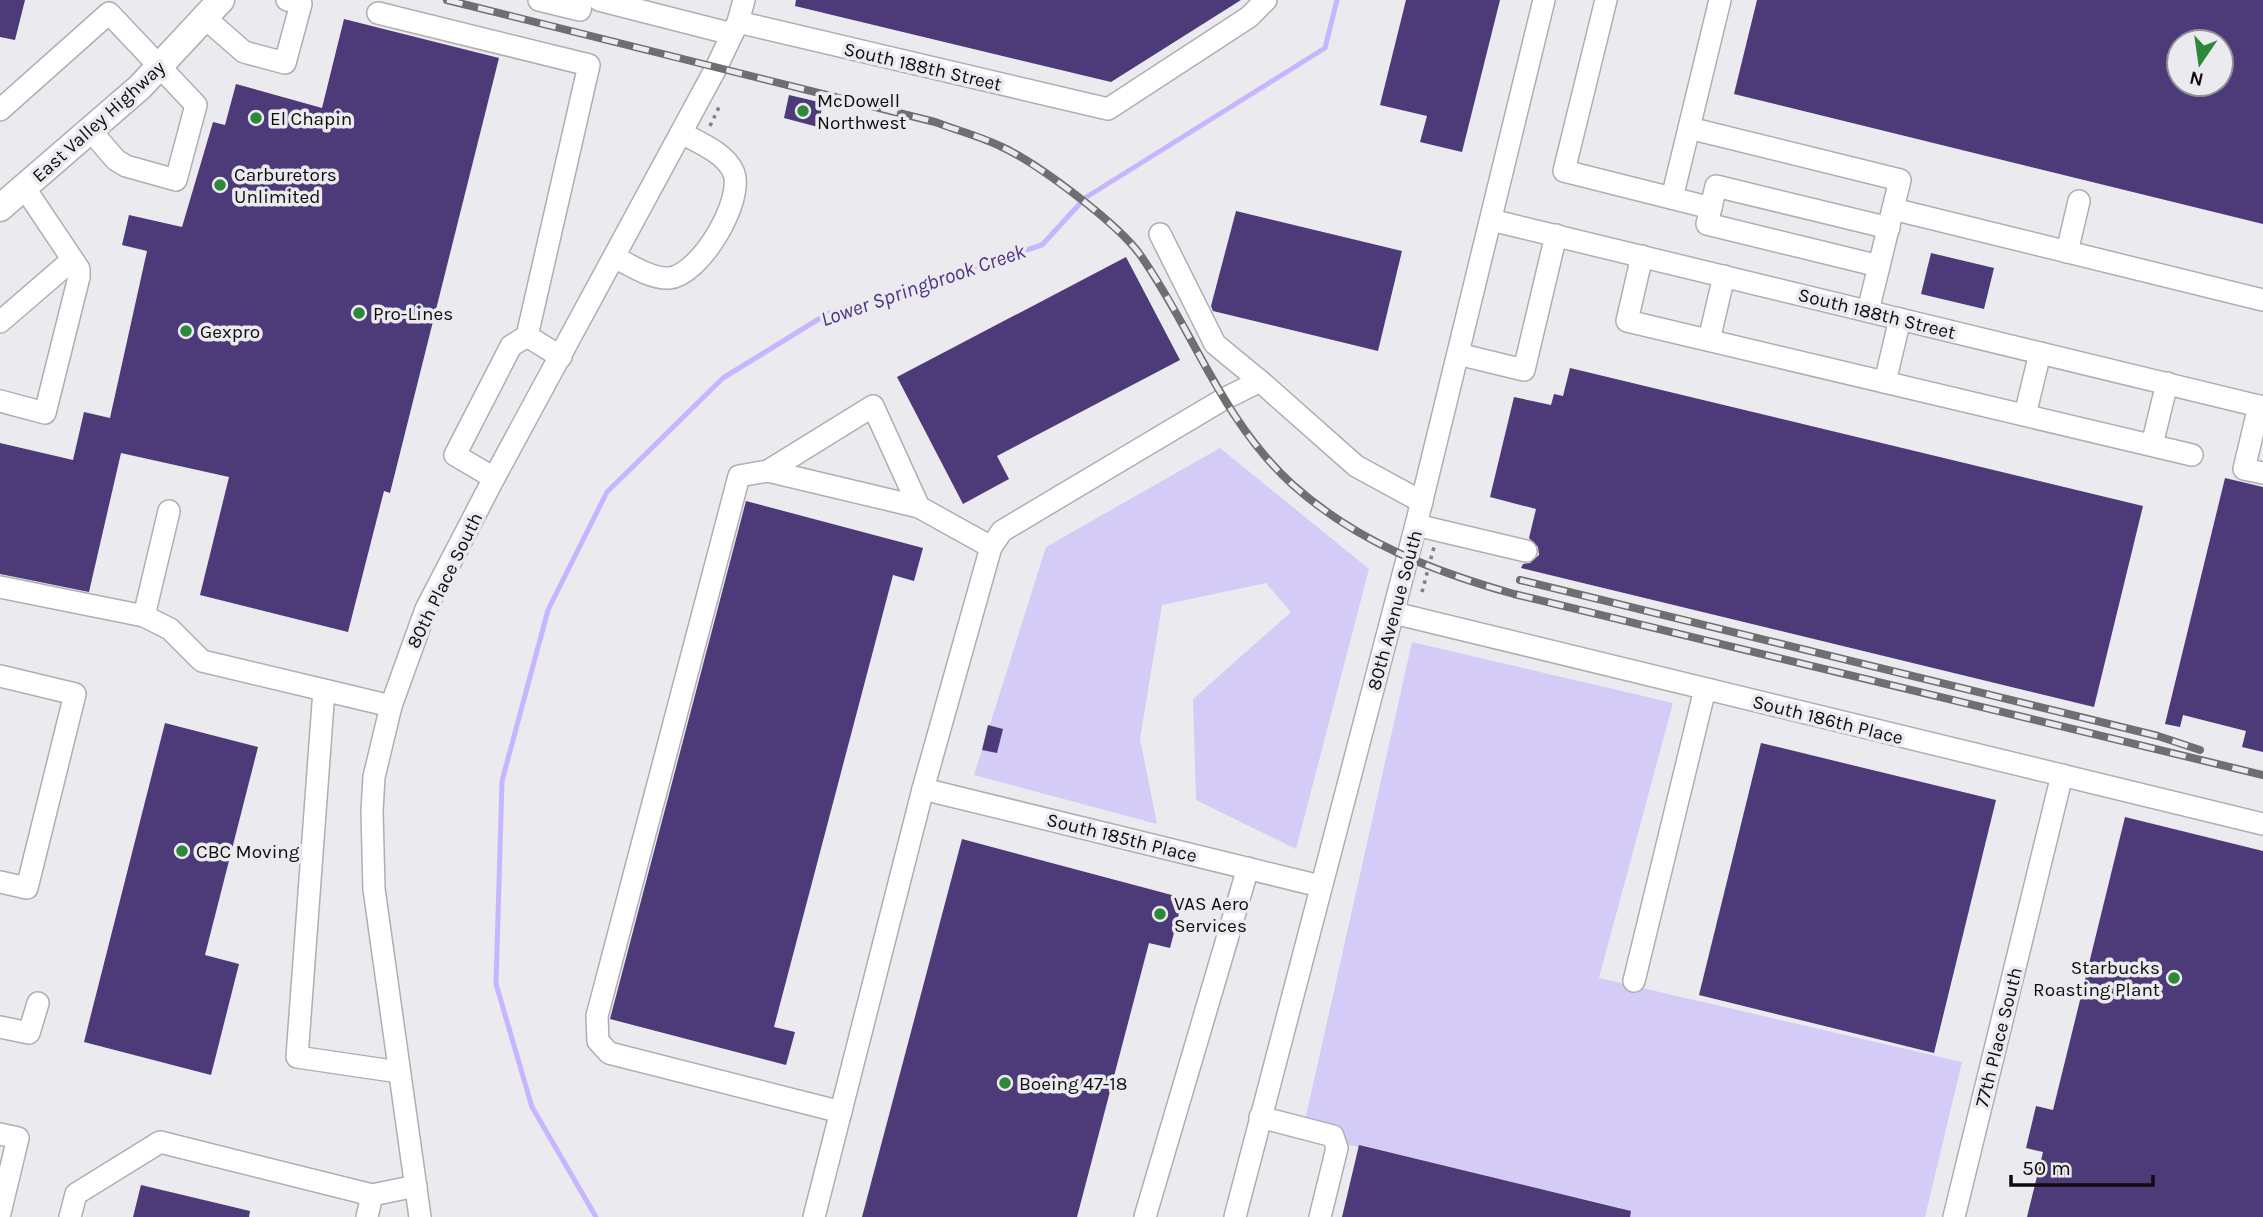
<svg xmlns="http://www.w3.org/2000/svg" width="2263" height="1217" font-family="Karla,sans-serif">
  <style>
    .green { fill: #d4cbf6 }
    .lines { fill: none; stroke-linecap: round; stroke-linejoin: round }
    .stream { stroke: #c7b5ff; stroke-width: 5 }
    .building { fill: #4d3a79; fill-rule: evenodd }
    .minor-casing { stroke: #afaeb2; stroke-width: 24 }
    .major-casing { stroke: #afaeb2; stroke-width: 29 }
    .path { stroke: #807f82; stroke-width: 3.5; stroke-dasharray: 3.5 5; stroke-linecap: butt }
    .minor { stroke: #fff; stroke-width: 21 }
    .major { stroke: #fff; stroke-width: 26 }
    .rail-casing { stroke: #6f6f71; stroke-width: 8 }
    .rail { stroke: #ebeaee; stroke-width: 5; stroke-dasharray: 16; stroke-linecap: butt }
    .poi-dot { fill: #2d8839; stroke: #ebeaee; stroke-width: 2.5 }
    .labels { text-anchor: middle; stroke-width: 7; stroke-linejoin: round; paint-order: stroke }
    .street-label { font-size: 19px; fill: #0d0d0e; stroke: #ebeaee }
    .poi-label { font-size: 19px; fill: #0d0d0e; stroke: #ebeaee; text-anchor: start }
    .water-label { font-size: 21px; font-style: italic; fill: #4f3286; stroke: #ebeaee }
  </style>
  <rect width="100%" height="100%" fill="#ebeaee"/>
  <g class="green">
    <path d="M 1220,448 L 1369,569 L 1296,849 L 1196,800 L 1193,699 L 1291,612 L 1266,583 L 1162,605 L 1140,739 L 1157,824 L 974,775 L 1046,547 Z"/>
    <path d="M 1412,642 L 1673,703 L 1599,978 L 1962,1062 L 1925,1217 L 1620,1217 L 1622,1208 L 1302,1134 Z"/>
  </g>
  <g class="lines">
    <path class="stream" d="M 596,1217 L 532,1107 L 496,984 L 502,781 L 548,610 L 607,492 L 723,378 L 827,314 L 1042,245 L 1085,198 L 1325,48 L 1337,0"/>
  </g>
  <g class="building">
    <path d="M 0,0 L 25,0 L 15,40 L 0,37 Z"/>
    <path d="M 796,0 L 1241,0 L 1111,82 L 795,6 Z"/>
    <path d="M 1406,0 L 1500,0 L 1462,152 L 1420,142 L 1427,116 L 1380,105 Z"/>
    <path d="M 1757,0 L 2263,0 L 2263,224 L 1734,94 ZM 2179,42 L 2221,42 L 2221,84 L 2179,84 Z"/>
    <path d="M 344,19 L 499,58 L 390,493 L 384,491 L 348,632 L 200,595 L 229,477 L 121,453 L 89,592 L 0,574 L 0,443 L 73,460 L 84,412 L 110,418 L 147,251 L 122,245 L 129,215 L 182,227 L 213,122 L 225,125 L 236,84 L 322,108 Z"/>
    <path d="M 789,95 L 823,103 L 818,127 L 784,118 Z"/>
    <path d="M 1236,211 L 1402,251 L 1378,351 L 1213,311 L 1211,306 Z"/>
    <path d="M 1931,253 L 1994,268 L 1984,309 L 1921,294 Z"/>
    <path d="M 1126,257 L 1180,360 L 997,456 L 1009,479 L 963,504 L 897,377 Z"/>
    <path d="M 1570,368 L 2143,506 L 2094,707 L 1521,568 L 1523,564 L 1530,563 L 1539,555 L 1538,547 L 1529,538 L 1536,509 L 1490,497 L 1514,397 L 1551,405 L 1554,394 L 1563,396 Z"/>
    <path d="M 2225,478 L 2263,487 L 2263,752 L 2242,747 L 2246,731 L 2183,715 L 2180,727 L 2165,724 Z"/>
    <path d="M 746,501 L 923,548 L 914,581 L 893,575 L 774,1027 L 795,1032 L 786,1065 L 610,1019 Z"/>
    <path d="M 165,723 L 258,747 L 205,955 L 239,964 L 211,1075 L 84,1042 Z"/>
    <path d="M 988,725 L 1003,729 L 997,753 L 982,750 Z"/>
    <path d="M 1761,743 L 1996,800 L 1934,1053 L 1699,995 Z"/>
    <path d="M 2125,817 L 2263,851 L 2263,1217 L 2027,1217 L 2043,1152 L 2026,1148 L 2036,1106 L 2053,1110 Z"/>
    <path d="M 962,839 L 1183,898 L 1170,948 L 1149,943 L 1077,1217 L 862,1217 Z"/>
    <path d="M 1359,1145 L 1631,1211 L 1630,1217 L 1342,1217 Z"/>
    <path d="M 141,1185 L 250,1211 L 249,1217 L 133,1217 Z"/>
  </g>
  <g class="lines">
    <g class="minor-casing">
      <g id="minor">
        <path d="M 539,0 L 580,10 L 582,0"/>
        <path d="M 599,0 L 732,34"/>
        <path d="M 1606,0 L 1564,171 L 1711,208"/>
        <path d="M 378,13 L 589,65 L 527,336 L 561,357"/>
        <path d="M 205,18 L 244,52 L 285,63 L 301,4 L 287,0"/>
        <path d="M 738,22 L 1108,109 L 1249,17 L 1266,0"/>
        <path d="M 0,110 L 109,13 L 196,105 L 176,180 L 126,166 L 116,160 L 90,130"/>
        <path d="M 1689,128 L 1900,180 L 1868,311"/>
        <path d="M 1672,198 L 1720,0"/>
        <path d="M 1893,209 L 2263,300"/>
        <path d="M 1491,220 L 2263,407"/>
        <path d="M 1160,234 L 1215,344 L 1260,381"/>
        <path d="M 2067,252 L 2079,201"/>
        <path d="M 1642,256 L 1627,321 L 2192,455"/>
        <path d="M 614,257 C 630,265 651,279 669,278 C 700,276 746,198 733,171 C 724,152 699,143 682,133"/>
        <path d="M 1879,266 L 1707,224 L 1716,186 L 1889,228"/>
        <path d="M 0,322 L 72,260"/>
        <path d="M 1709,340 L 1724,276"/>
        <path d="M 1458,354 L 1524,370 L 1556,235"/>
        <path d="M 1885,382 L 1900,319"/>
        <path d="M 0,401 L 45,413 L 79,277 L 79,269 L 24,187"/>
        <path d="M 2259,406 L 2244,469 L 2263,473"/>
        <path d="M 2025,415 L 2040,353"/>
        <path d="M 2152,445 L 2167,383"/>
        <path d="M 768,471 L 739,476 L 597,1016 L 598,1041 L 609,1053 L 841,1112"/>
        <path d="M 494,478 L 455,455 L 511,346 L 527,336"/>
        <path d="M 919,507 L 768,471 L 873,406 L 919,507 L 991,547"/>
        <path d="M 169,511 L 144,616 L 170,629 L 202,661 L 391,706"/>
        <path d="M 1416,525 L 1526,551"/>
        <path d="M 0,587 L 144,616"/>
        <path d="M 1394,613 L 2263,824"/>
        <path d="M 0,676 L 75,694 L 27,888 L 0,882"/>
        <path d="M 324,690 L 297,1057 L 399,1072"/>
        <path d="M 923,789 L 1320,886"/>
        <path d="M 1634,981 L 1705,689"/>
        <path d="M 0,1027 L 29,1033 L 38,1003"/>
        <path d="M 1260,1117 L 1333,1136 L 1337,1148 L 1320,1217"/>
        <path d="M 0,1134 L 18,1138 L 0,1213"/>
        <path d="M 70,1217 L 76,1194 L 160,1142 L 372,1195 L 416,1186"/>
        <path d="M 367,1217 L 372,1195"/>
        <path d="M 420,1217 L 374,889 L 372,811 L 374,777 L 391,706 L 426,609 L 494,478 L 716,68 L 738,22 L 744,0"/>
        <path d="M 814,1217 L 923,789 L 991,547 L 1002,531 L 1222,400 L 1260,381 L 1356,466 L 1422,502"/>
        <path d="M 1145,1217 L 1248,868"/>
        <path d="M 1235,1217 L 1416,525 L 1544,0"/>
        <path d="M 1954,1217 L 2062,775"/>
      </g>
    </g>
    <g class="major-casing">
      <path id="major" d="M 0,208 L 140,87 L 221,0"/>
    </g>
    <g class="path">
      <path d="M 710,126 L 720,105"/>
      <path d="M 1422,592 L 1434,547"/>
    </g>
    <use href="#minor" class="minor"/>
    <use href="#major" class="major"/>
    <g class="rail-casing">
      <g id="rail">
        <path d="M 447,0 L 935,122 C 956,130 979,136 1000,146 C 1036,162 1119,224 1141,256 C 1194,332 1222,421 1293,485 C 1357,542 1432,571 1514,594 L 2263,775"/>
        <path d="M 1520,580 L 2158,736 L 2200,750"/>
      </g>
    </g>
    <use href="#rail" class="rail"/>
  </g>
  <g class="poi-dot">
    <circle cx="803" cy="111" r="7"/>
    <circle cx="256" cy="118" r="7"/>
    <circle cx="220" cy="185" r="7"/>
    <circle cx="359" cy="313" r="7"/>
    <circle cx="186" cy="331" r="7"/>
    <circle cx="182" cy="851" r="7"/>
    <circle cx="1160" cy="914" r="7"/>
    <circle cx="2174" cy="978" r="7"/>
    <circle cx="1005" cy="1083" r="7"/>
  </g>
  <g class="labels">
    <g class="street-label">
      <text transform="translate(923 66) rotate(13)" y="7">South 188th Street</text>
      <text transform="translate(98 121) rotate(-42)" y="7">East Valley Highway</text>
      <text transform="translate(1877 313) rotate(14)" y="7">South 188th Street</text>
      <text transform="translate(444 580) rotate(-64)" y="7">80th Place South</text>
      <text transform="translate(1394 610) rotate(-75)" y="7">80th Avenue South</text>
      <text transform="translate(1828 719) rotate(14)" y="7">South 186th Place</text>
      <text transform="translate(1122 837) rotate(14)" y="7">South 185th Place</text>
      <text transform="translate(1998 1037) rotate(-76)" y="7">77th Place South</text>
    </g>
    <g class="poi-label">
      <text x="817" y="107">McDowell<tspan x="817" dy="22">Northwest</tspan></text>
      <text x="270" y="125">El Chapin</text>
      <text x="234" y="181">Carburetors<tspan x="234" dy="22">Unlimited</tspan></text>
      <text x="373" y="320">Pro-Lines</text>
      <text x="200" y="338">Gexpro</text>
      <text x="196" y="858">CBC Moving</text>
      <text x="1174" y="910">VAS Aero<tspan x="1174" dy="22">Services</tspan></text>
      <text x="2160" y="974" text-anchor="end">Starbucks<tspan x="2160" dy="22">Roasting Plant</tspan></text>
      <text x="1019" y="1090">Boeing 47-18</text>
    </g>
    <g class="water-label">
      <text transform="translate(923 285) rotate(-19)" y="7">Lower Springbrook Creek</text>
    </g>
  </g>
  <g transform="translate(2200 63) rotate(193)"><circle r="33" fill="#ebeaee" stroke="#929294" stroke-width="2"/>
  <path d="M0-5L12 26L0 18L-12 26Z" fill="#2d8839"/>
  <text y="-10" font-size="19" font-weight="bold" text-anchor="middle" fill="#0d0d0e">N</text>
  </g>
  <path d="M2011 1175v10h142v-10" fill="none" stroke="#0d0d0e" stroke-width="3.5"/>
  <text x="2022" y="1175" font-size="21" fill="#0d0d0e" stroke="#ebeaee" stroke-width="5" paint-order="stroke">50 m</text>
</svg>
